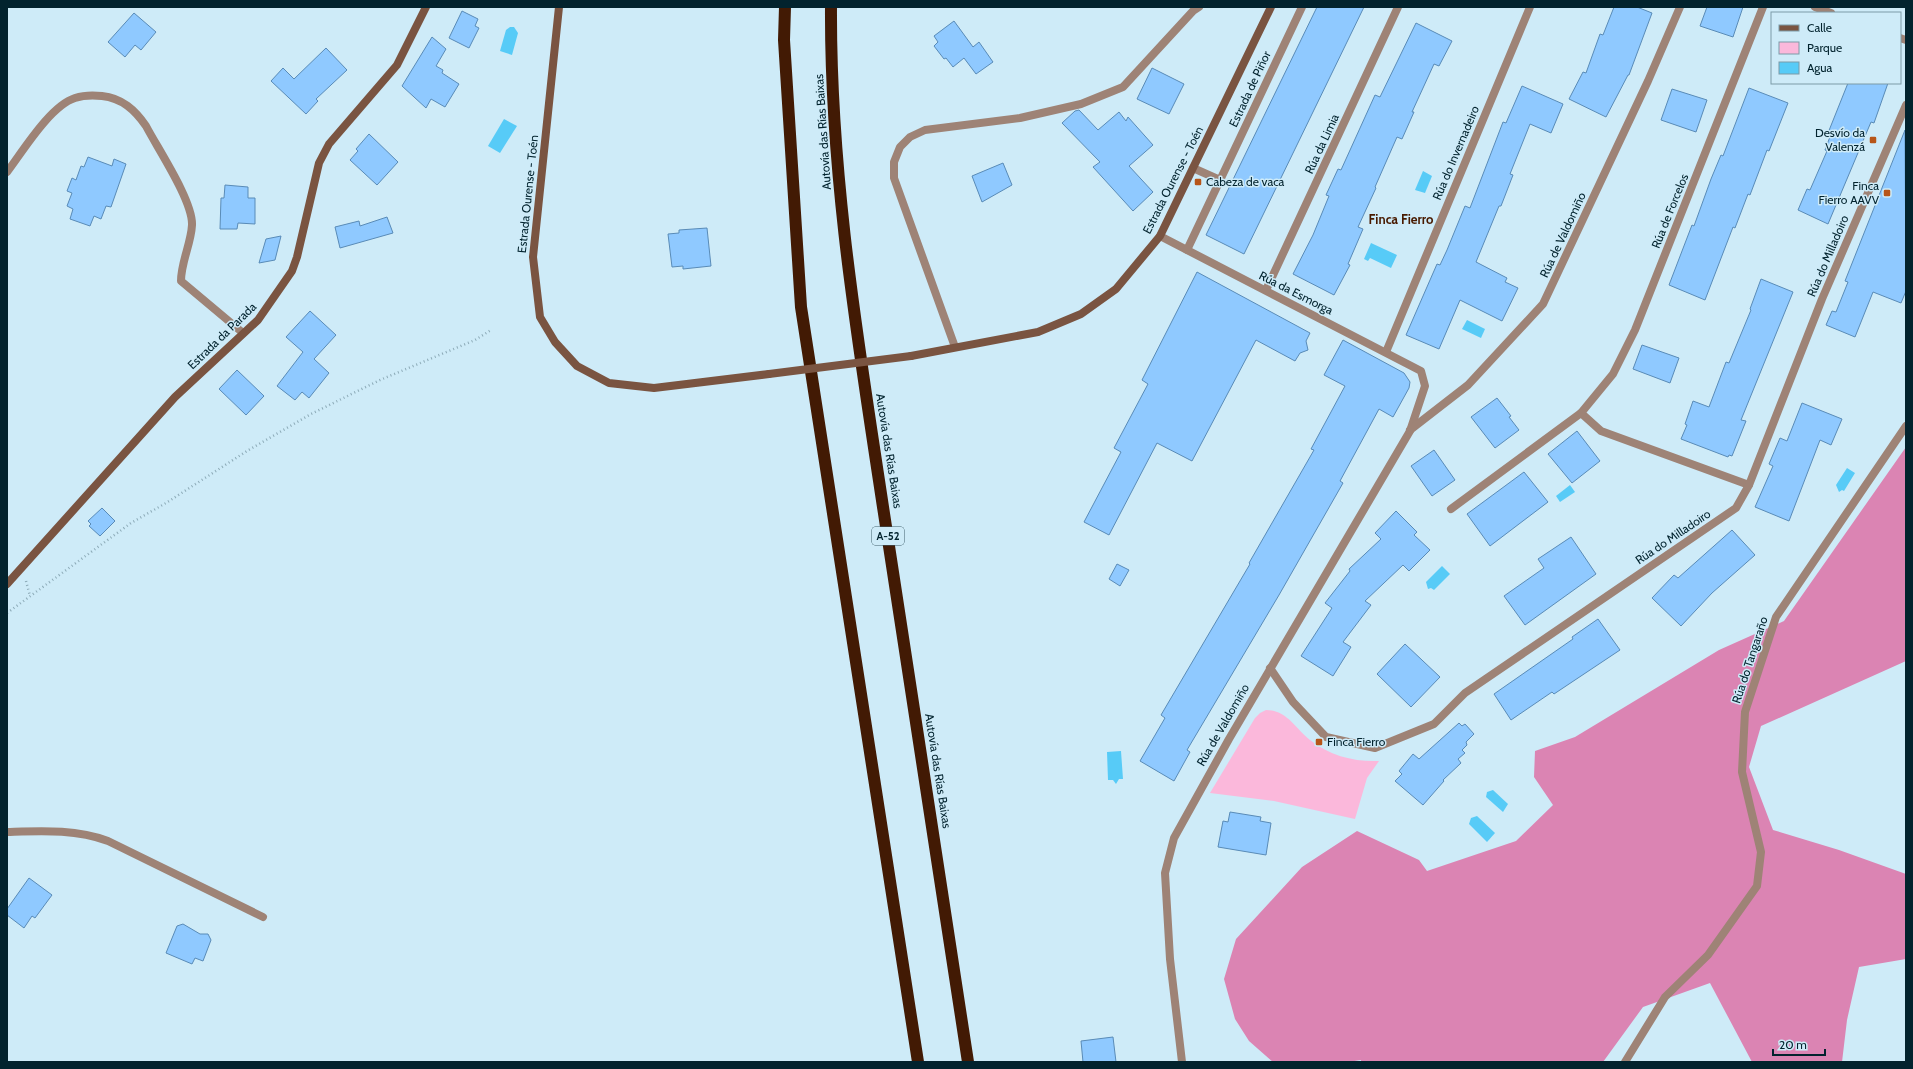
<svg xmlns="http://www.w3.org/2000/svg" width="1913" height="1069" font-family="Cabin,sans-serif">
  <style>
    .green { fill: #fbb8db }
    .forest { fill: #db84b3 }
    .water { fill: #57cbf7 }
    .building { fill: #8fc9ff; stroke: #598bb7 }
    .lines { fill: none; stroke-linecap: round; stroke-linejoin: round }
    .path { stroke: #8dabb8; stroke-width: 2.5; stroke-dasharray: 1 3; stroke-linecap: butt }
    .street { stroke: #9e8376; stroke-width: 8 }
    .secondary { stroke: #7a5441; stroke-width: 8 }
    .highway { stroke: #421a04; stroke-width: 12 }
    .secondary-bridge { stroke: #7a5441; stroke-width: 8 }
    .poi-dot { fill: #b75519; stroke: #ceebf8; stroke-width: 1.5 }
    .labels { text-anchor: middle; stroke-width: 3; stroke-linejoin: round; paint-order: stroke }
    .shield { fill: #ceebf8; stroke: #3f5f6b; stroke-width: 1 }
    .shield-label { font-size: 11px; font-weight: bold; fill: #02232e }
    .street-label { font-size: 12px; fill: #02232e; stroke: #ceebf8 }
    .poi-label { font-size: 12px; fill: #02232e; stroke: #ceebf8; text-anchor: end }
    .neighbourhood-label { font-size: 13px; font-weight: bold; fill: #481a00; stroke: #ceebf8 }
  </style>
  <rect width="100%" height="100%" fill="#ceebf8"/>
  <path class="green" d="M 1266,710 C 1287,710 1295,728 1310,740 C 1330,756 1355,762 1379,761 L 1367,778 L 1355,819 L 1274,801 L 1210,793 L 1255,718 L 1260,713 Z"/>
  <path class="forest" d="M 1906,447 L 1906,661 L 1761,726 L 1749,767 L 1773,830 L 1839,850 L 1906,874 L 1906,959 L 1859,967 L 1847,1020 L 1842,1062 L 1752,1062 L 1710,983 L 1643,1007 L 1603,1062 L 1361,1062 L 1361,1060 L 1348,1062 L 1273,1062 L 1249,1041 L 1235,1019 L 1224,979 L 1236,939 L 1302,867 L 1357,831 L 1419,860 L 1427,871 L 1516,841 L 1553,805 L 1534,777 L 1535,751 L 1575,737 L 1719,650 L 1784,621 Z"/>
  <g class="water">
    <path d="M 510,27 L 514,27 L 518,33 L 512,55 L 500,51 L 506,30 Z"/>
    <path d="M 504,119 L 517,126 L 500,153 L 488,146 Z"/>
    <path d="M 1423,171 L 1432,176 L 1425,193 L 1415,190 Z"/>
    <path d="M 1371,243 L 1397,255 L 1391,268 L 1370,258 L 1368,261 L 1364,259 Z"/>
    <path d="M 1467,320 L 1485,329 L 1481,338 L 1462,329 Z"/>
    <path d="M 1847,468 L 1855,473 L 1844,491 L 1842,490 L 1839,492 L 1836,485 Z"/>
    <path d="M 1570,485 L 1575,492 L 1560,502 L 1556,496 Z"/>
    <path d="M 1442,566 L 1450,574 L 1434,590 L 1431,588 L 1428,589 L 1426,582 Z"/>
    <path d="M 1121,751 L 1123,779 L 1119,779 L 1116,784 L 1113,780 L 1108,780 L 1107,752 Z"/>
    <path d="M 1493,790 L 1508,804 L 1503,812 L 1486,797 L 1487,792 Z"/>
    <path d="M 1477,816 L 1495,833 L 1487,842 L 1469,824 L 1471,818 Z"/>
  </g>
  <g class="building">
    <path d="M 1317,7 L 1364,7 L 1244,254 L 1206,235 Z"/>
    <path d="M 1614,7 L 1637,7 L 1652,13 L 1629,75 L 1628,75 L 1606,117 L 1569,99 L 1583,72 L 1586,73 L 1600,34 L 1603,35 Z"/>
    <path d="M 1707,7 L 1743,7 L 1733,37 L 1700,26 Z"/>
    <path d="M 462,11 L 478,19 L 475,26 L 479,28 L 469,48 L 449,38 Z"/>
    <path d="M 134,13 L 156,32 L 141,50 L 135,45 L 125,57 L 108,42 Z"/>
    <path d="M 954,21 L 973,47 L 979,42 L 993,62 L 976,74 L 964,58 L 953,67 L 946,58 L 944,59 L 934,46 L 938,42 L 934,36 Z"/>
    <path d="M 1416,23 L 1452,41 L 1439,66 L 1434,64 L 1412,112 L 1414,112 L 1402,139 L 1397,137 L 1375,187 L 1376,188 L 1358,227 L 1363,229 L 1348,264 L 1350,265 L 1334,295 L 1293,274 L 1313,235 L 1329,196 L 1326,195 L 1338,169 L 1341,170 L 1375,95 L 1380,97 Z"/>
    <path d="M 432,37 L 446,49 L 436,66 L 443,70 L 442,73 L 459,84 L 445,107 L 431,99 L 426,108 L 402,86 Z"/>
    <path d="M 326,48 L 347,70 L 316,99 L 318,101 L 306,114 L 271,81 L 283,68 L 294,79 Z"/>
    <path d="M 1152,68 L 1184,84 L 1169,114 L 1137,99 Z"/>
    <path d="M 1848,83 L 1888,83 L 1874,123 L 1871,122 L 1828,224 L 1798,210 L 1807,189 L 1810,190 L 1827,151 L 1825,150 L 1831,134 L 1828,133 Z"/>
    <path d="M 1522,86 L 1563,104 L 1551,133 L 1530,124 L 1510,174 L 1513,175 L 1501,206 L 1499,206 L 1476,262 L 1507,278 L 1505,282 L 1518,288 L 1502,321 L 1460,300 L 1439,349 L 1406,335 L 1437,264 L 1440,265 L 1447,250 L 1465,206 L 1470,208 L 1503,122 L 1506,123 Z"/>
    <path d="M 1749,88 L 1788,103 L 1769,151 L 1767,150 L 1750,195 L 1748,194 L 1735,228 L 1733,227 L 1705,300 L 1669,285 L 1692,225 L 1694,226 L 1711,179 L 1721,155 L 1723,156 Z"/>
    <path d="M 1672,89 L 1707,100 L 1696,132 L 1661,120 Z"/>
    <path d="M 1079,110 L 1098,130 L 1119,112 L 1126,121 L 1128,117 L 1153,145 L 1129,166 L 1153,192 L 1133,211 L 1093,167 L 1100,162 L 1062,123 L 1075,111 Z"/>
    <path d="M 1905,130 L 1906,291 L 1901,303 L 1873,292 L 1855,337 L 1826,325 L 1832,311 L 1836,312 L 1848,282 L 1845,281 Z"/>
    <path d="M 369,134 L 398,162 L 377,185 L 350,160 L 358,151 L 356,149 Z"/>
    <path d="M 88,157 L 112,166 L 114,159 L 126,164 L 111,207 L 106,206 L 101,219 L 94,216 L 90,226 L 70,219 L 73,209 L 67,206 L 72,193 L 67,191 L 72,178 L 76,180 L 81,166 L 84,167 Z"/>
    <path d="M 1003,163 L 1012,185 L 982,202 L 972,176 Z"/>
    <path d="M 225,185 L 248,187 L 248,198 L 255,198 L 255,224 L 238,223 L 237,229 L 220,229 L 221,198 L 224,198 Z"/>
    <path d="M 387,217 L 393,233 L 340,248 L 335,227 L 359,221 L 360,226 Z"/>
    <path d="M 707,228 L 711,266 L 683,269 L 683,266 L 672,267 L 668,234 L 679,233 L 679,230 Z"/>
    <path d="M 281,236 L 275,260 L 259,263 L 266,239 Z"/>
    <path d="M 1197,272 L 1310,333 L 1306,341 L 1308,350 L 1300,353 L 1295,361 L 1256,340 L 1192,461 L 1157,443 L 1109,535 L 1084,522 L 1121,452 L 1114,448 L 1148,384 L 1142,380 Z"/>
    <path d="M 1761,279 L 1793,292 L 1741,420 L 1746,421 L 1732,456 L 1729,455 L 1728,457 L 1681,439 L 1687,425 L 1685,424 L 1693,401 L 1709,407 L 1726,362 L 1729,363 L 1751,310 L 1750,309 Z"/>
    <path d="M 310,311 L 336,335 L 314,359 L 329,373 L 309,398 L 302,392 L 295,400 L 277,386 L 303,352 L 286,337 Z"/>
    <path d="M 1343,340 L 1404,373 L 1410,382 L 1409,388 L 1393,417 L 1379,409 L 1340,481 L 1343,483 L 1279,595 L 1187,750 L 1190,752 L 1174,781 L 1140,761 L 1165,718 L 1161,715 L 1250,564 L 1249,563 L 1314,450 L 1311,449 L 1345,386 L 1324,375 Z"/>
    <path d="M 1642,345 L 1679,358 L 1670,383 L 1633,369 Z"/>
    <path d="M 237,370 L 264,396 L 246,415 L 219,389 Z"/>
    <path d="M 1497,398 L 1511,416 L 1509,417 L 1519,430 L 1495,448 L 1471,417 Z"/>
    <path d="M 1802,403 L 1842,419 L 1831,445 L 1820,440 L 1789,521 L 1755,507 L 1773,466 L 1769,464 L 1780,438 L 1787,441 Z"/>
    <path d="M 1577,431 L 1600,461 L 1572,483 L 1548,454 Z"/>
    <path d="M 1434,450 L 1455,480 L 1432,496 L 1411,466 Z"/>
    <path d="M 1524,472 L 1548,502 L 1490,546 L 1467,514 Z"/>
    <path d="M 102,508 L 115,521 L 100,536 L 89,526 L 91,524 L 88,521 Z"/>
    <path d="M 1396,511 L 1417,532 L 1414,535 L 1430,550 L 1409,571 L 1403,565 L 1365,601 L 1371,605 L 1343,642 L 1351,647 L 1333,676 L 1301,656 L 1332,608 L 1325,603 L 1350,571 L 1349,569 L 1381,539 L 1375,533 Z"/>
    <path d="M 1732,530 L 1755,555 L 1712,593 L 1681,626 L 1652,598 L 1674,575 L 1678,578 Z"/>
    <path d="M 1571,537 L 1596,574 L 1525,625 L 1504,596 L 1544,568 L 1538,559 Z"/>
    <path d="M 1117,564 L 1129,570 L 1120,586 L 1109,579 Z"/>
    <path d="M 1598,619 L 1620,650 L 1554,694 L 1552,692 L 1511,720 L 1494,694 L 1573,639 L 1572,637 Z"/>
    <path d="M 1405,644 L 1440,677 L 1411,707 L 1377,674 Z"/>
    <path d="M 1459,723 L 1462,726 L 1465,724 L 1474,734 L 1466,742 L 1467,745 L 1462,750 L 1465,753 L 1458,759 L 1461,763 L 1443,780 L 1444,781 L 1423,805 L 1395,781 L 1402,774 L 1399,771 L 1413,754 L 1419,759 Z"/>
    <path d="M 1230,812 L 1261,817 L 1260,821 L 1271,823 L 1266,855 L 1218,847 L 1223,821 L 1228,822 Z"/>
    <path d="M 29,878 L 52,895 L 35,918 L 32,916 L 24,928 L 7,915 L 7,909 Z"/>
    <path d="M 183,924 L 200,934 L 208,934 L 211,940 L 203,961 L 195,958 L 192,964 L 166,953 L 177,926 Z"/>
    <path d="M 1113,1037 L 1116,1062 L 1083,1062 L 1081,1041 Z"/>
  </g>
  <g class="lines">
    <g class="path">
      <path d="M 26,581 L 30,596"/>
      <path d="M 7,613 L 131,523 L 166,503 L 247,451 L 311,414 L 380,380 L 475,340 L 491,330"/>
    </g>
    <g class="street">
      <path d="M 1815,7 L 1831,13"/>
      <path d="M 1900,38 L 1906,40"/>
      <path d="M 1193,168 L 1220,180"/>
      <path d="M 7,172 C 23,151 50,106 75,98 C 84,95 93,95 102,96 C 122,98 135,110 146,126 C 158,149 193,201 192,225 C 191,244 181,262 181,281 L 243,333"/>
      <path d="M 1160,236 L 1421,371 L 1425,386 L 1410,431 L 1229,739 L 1174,838 L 1165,873 L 1170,959 L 1182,1062"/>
      <path d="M 1187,250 L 1302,7"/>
      <path d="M 1266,290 L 1398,7"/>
      <path d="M 955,347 L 894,178 L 894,162 L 900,147 L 910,137 L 925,130 L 1020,118 L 1081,104 L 1123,87 L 1193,11 L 1199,7"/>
      <path d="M 1386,352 L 1530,7"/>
      <path d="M 1581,413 L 1601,431 L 1749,485"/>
      <path d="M 1410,430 L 1468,385 L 1543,304 L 1648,81 L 1680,7"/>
      <path d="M 1451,509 L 1581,413 L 1613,374 L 1635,330 L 1763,7"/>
      <path d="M 1270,668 L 1293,702 L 1326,737 L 1375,748 L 1434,724 L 1465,693 L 1736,508 L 1749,485 L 1822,299 L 1906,105"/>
      <path d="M 7,832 C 42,831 75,829 108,841 L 263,917"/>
      <path d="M 1625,1062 L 1665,997 L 1708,955 L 1757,886 L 1761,852 L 1742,772 L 1745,712 L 1776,617 L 1906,426"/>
    </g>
    <g class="secondary">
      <path d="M 559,7 L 533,257 L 540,317 L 555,342 L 577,366 L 609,383 L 654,388 L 769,374"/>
      <path d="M 911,356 L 1038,332 L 1081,314 L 1116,289 L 1160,236 L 1271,7"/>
      <path d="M 7,584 L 175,397 L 258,320 L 292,271 L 297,257 L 319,163 L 329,144 L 397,65 L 426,7"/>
    </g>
    <g class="highway">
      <path d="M 785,7 L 784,40 L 801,307 L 918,1062"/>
      <path d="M 831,7 C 830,175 858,341 883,507 C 911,692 939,877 968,1062"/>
    </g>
    <path class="secondary-bridge" d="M 769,374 L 911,356"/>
  </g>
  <g class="poi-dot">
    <rect x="1869" y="136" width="8" height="8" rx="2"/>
    <rect x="1194" y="178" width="8" height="8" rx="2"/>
    <rect x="1883" y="189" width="8" height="8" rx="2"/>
    <rect x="1315" y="738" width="8" height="8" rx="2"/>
  </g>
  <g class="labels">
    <rect class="shield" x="872" y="527" width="32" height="18" rx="3"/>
    <g class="shield-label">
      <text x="888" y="540">A-52</text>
    </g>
    <g class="street-label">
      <text transform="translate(1250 89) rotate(-65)" y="4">Estrada de Piñor</text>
      <text transform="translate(823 132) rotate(-94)" y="4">Autovía das Rías Baixas</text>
      <text transform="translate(1322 144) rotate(-65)" y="4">Rúa da Limia</text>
      <text transform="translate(1456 153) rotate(-67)" y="4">Rúa do Invernadeiro</text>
      <text transform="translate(1173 180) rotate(-63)" y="4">Estrada Ourense - Toén</text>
      <text transform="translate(528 194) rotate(-84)" y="4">Estrada Ourense - Toén</text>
      <text transform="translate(1670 211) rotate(-68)" y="4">Rúa de Forcelos</text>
      <text transform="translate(1563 235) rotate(-65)" y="4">Rúa de Valdomiño</text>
      <text transform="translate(1828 256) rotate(-67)" y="4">Rúa do Milladoiro</text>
      <text transform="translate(1296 293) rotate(27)" y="4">Rúa da Esmorga</text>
      <text transform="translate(222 336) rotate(-44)" y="4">Estrada da Parada</text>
      <text transform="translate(889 451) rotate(81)" y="4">Autovía das Rías Baixas</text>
      <text transform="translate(1673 537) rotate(-34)" y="4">Rúa do Milladoiro</text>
      <text transform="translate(1750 660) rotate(-72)" y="4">Rúa do Tangaraño</text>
      <text transform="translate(1223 725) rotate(-60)" y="4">Rúa de Valdomiño</text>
      <text transform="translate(938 771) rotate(81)" y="4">Autovía das Rías Baixas</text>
    </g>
    <g class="poi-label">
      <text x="1865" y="137">Desvío da<tspan x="1865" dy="14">Valenzá</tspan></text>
      <text x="1206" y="186" text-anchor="start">Cabeza de vaca</text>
      <text x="1879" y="190">Finca<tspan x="1879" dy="14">Fierro AAVV</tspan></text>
      <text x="1327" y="746" text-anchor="start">Finca Fierro</text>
    </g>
    <g class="neighbourhood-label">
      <text x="1401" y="224">Finca Fierro</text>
    </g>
  </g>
  <rect width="1913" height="1069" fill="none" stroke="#02232e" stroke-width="16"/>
  <rect x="1771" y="12" width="130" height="72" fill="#ceebf8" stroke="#7c9ba7"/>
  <rect x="1779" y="25" width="20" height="6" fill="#7a5441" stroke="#7c9ba7"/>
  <text x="1807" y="32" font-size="12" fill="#02232e">Calle</text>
  <rect x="1779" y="42" width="20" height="12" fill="#fbb8db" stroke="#7c9ba7"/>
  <text x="1807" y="52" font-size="12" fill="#02232e">Parque</text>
  <rect x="1779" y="62" width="20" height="12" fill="#57cbf7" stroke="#7c9ba7"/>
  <text x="1807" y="72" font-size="12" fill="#02232e">Agua</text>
  <path d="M1773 1049v6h52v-6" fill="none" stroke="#02232e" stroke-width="2"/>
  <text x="1779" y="1049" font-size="12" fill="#02232e" stroke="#ceebf8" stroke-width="3" paint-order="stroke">20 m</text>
</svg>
